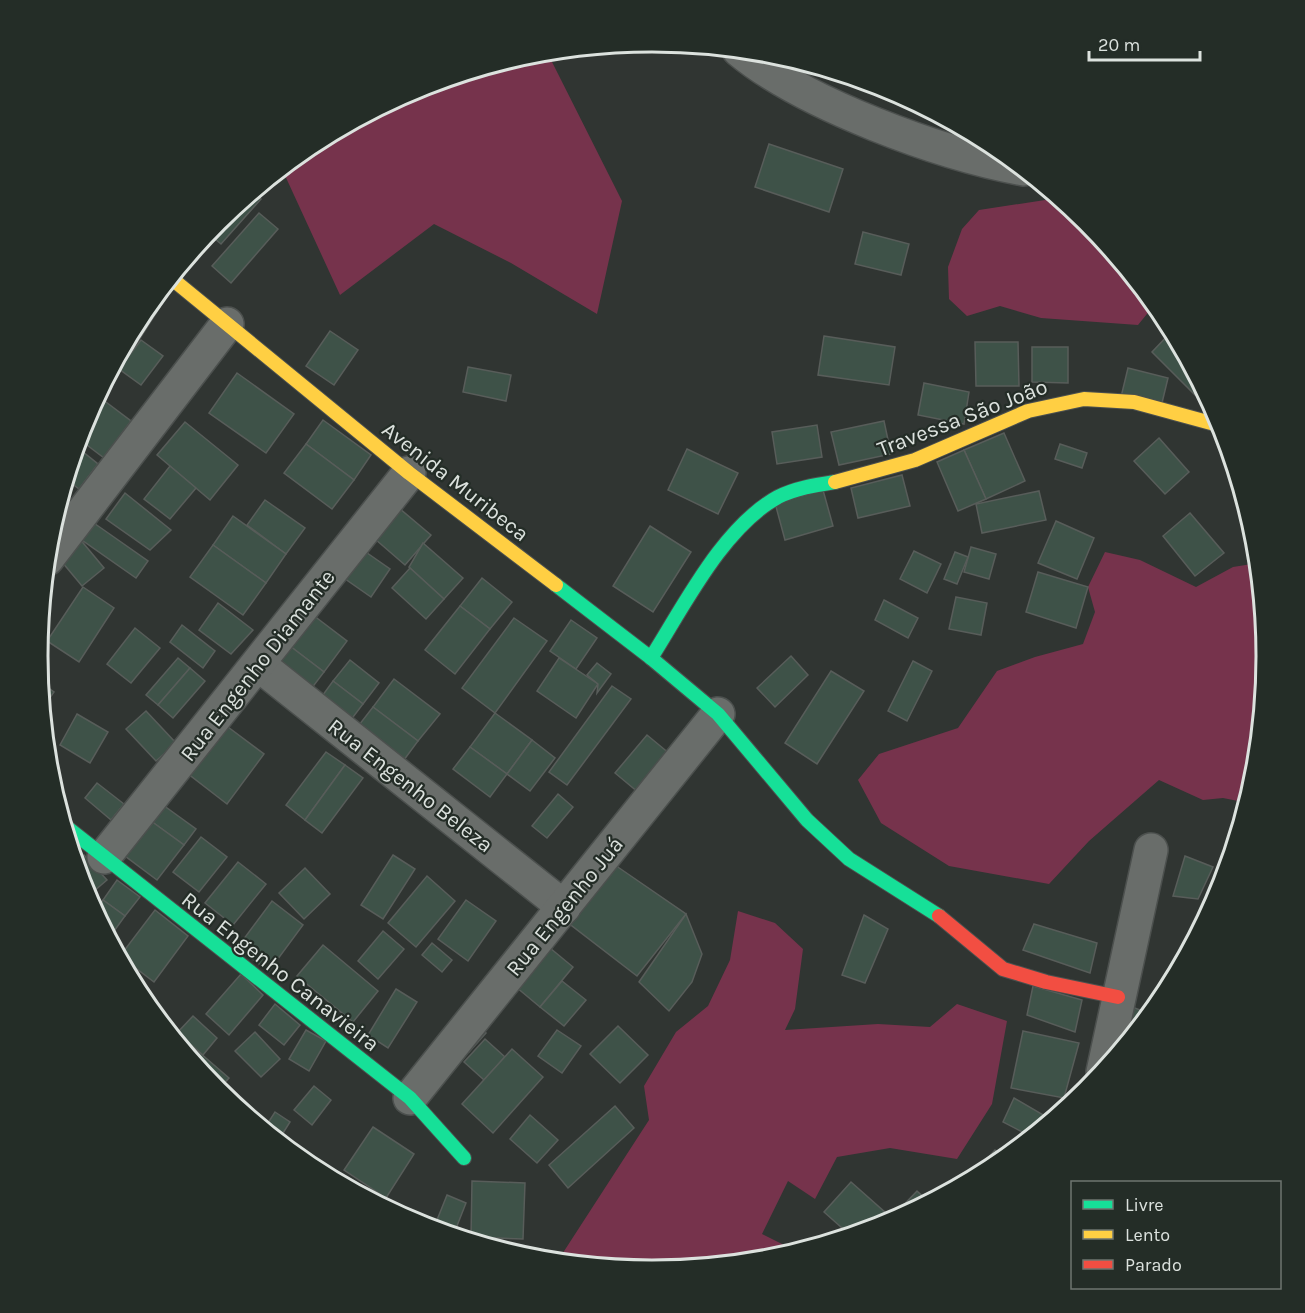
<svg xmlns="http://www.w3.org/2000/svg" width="1305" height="1313" font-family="Karla,sans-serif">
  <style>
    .green { fill: #76334c }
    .building { fill: #3e5248; stroke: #585d5a; stroke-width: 1.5 }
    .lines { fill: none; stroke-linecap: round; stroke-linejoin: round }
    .street-casing { stroke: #4c504e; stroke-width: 36 }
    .fast-casing { stroke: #4c504e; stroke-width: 16 }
    .slow-casing { stroke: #4c504e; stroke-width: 16 }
    .jam-casing { stroke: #4c504e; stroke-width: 16 }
    .street { stroke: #696d6a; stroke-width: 33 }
    .fast { stroke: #16e098; stroke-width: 14 }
    .slow { stroke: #ffcf43; stroke-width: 14 }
    .jam { stroke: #f24e42; stroke-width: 14 }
    .labels { text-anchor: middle; stroke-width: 4.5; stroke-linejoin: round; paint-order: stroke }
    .street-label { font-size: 22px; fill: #dce2de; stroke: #242d27 }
    .rim { fill: none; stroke: #dce2de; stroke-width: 3 }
  </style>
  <rect width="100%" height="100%" fill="#303532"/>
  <g class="green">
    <path d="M 553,51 L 549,56 L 622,201 L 597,314 L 511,263 L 434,224 L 340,295 L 282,169 L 311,145 L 417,88 L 533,53 Z"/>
    <path d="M 1058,198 L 1088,222 L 1155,304 L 1138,325 L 1041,318 L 1000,306 L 967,316 L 949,299 L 948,267 L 962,229 L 979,210 Z"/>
    <path d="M 1105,552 L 1140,560 L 1196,587 L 1233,567 L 1258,563 L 1267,657 L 1256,777 L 1248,803 L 1223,798 L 1203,800 L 1159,780 L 1089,841 L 1049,884 L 949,866 L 881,823 L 858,780 L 879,754 L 958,728 L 997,671 L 1035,657 L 1083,644 L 1095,612 L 1088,587 Z"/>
    <path d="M 738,911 L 775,923 L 803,949 L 795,1009 L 785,1030 L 878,1024 L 930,1027 L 957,1004 L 1007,1021 L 992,1104 L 957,1159 L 890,1148 L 837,1157 L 815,1199 L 788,1181 L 762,1234 L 798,1252 L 772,1260 L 652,1271 L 557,1262 L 649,1120 L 644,1086 L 676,1032 L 708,1006 L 730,960 Z"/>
  </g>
  <g class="building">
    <path d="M 769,144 L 843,169 L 829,212 L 755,187 Z"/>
    <path d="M 254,192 L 261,199 L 221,244 L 208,233 L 218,221 Z"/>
    <path d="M 259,213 L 278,229 L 231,283 L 212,266 Z"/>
    <path d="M 863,232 L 909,244 L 901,275 L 855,264 Z"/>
    <path d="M 152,302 L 160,307 L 121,368 L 115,364 L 141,315 Z"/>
    <path d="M 330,331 L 358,350 L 334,385 L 306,366 Z"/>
    <path d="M 1172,331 L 1203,388 L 1195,395 L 1152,352 Z"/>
    <path d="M 824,336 L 895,347 L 889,385 L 818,375 Z"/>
    <path d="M 141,340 L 163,356 L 141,385 L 119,369 Z"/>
    <path d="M 975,342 L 1018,342 L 1019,386 L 976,386 Z"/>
    <path d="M 1032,347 L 1068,347 L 1068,383 L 1032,382 Z"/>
    <path d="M 468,367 L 511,375 L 506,401 L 463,392 Z"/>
    <path d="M 1128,368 L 1168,378 L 1161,407 L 1121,397 Z"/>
    <path d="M 237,373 L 294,414 L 266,453 L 209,413 Z"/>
    <path d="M 924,383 L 969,392 L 964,424 L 918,415 Z"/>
    <path d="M 98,396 L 131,421 L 104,458 L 79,439 L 84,421 Z"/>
    <path d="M 323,420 L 371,455 L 354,480 L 306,444 Z"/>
    <path d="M 884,421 L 891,454 L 839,465 L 831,432 Z"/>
    <path d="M 185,422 L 238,465 L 210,500 L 157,455 Z"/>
    <path d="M 817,425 L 822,457 L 777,464 L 772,432 Z"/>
    <path d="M 1004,433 L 1025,481 L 986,499 L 964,450 Z"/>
    <path d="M 1159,438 L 1189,472 L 1165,494 L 1134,461 Z"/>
    <path d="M 306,444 L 354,480 L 332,509 L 284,473 Z"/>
    <path d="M 1060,444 L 1087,453 L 1082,468 L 1055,459 Z"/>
    <path d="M 77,447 L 98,464 L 79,489 L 67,480 Z"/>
    <path d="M 687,449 L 738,473 L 718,514 L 668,490 Z"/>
    <path d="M 964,450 L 986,499 L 958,511 L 937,462 Z"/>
    <path d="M 170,466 L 196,488 L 170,519 L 144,499 Z"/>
    <path d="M 902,475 L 910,506 L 858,518 L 851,488 Z"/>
    <path d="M 823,490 L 833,526 L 785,540 L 775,503 Z"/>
    <path d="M 1039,491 L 1046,520 L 982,533 L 976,504 Z"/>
    <path d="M 125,493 L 171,530 L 150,550 L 106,519 Z"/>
    <path d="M 265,500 L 305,528 L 286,554 L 247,525 Z"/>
    <path d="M 393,503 L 431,535 L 405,565 L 368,533 Z"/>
    <path d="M 1190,513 L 1224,553 L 1195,576 L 1163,536 Z"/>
    <path d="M 233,516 L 286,554 L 266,583 L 213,545 Z"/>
    <path d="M 91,521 L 148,561 L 136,578 L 79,538 Z"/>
    <path d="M 1056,521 L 1094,538 L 1077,579 L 1038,563 Z"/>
    <path d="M 650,526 L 691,552 L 653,612 L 613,586 Z"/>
    <path d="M 79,538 L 104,568 L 82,586 L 57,556 Z"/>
    <path d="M 423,543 L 463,578 L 444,599 L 409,567 Z"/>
    <path d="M 213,545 L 266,583 L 243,615 L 190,577 Z"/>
    <path d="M 971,547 L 996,554 L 989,579 L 964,572 Z"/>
    <path d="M 360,548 L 390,569 L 371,597 L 341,576 Z"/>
    <path d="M 914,551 L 941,564 L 927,593 L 900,579 Z"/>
    <path d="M 955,552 L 968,557 L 957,584 L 944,579 Z"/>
    <path d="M 410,568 L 444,599 L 426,619 L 392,588 Z"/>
    <path d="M 1038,572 L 1088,587 L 1076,628 L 1026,612 Z"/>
    <path d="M 482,578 L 512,602 L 490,629 L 460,606 Z"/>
    <path d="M 83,587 L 114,608 L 79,662 L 47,641 Z"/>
    <path d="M 956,597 L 987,603 L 981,635 L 949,629 Z"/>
    <path d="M 884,600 L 918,618 L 908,638 L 875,620 Z"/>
    <path d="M 218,603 L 253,630 L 231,654 L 199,630 Z"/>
    <path d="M 460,606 L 490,629 L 455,674 L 425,650 Z"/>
    <path d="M 309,612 L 347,641 L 324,672 L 286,643 Z"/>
    <path d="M 514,618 L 547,641 L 495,713 L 462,688 Z"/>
    <path d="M 571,620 L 597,638 L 576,669 L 550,651 Z"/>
    <path d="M 182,625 L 215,651 L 203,668 L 170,642 Z"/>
    <path d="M 135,628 L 160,648 L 131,683 L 107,664 Z"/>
    <path d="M 286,643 L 324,672 L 305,697 L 267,668 Z"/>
    <path d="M 791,656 L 808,675 L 775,707 L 757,688 Z"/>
    <path d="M 178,658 L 190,668 L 158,705 L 146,695 Z"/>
    <path d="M 559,658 L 598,684 L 576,718 L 537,691 Z"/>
    <path d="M 350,660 L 379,683 L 363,704 L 333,681 Z"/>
    <path d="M 913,661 L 932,671 L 907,721 L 888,711 Z"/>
    <path d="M 597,663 L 611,674 L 597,693 L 598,684 L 587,675 Z"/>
    <path d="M 190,668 L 205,681 L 173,718 L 158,705 Z"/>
    <path d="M 831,671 L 864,691 L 817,764 L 785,743 Z"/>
    <path d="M 394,679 L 440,714 L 418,741 L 373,707 Z"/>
    <path d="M 333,681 L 363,704 L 347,725 L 317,703 Z"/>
    <path d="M 40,682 L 54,692 L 43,708 Z"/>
    <path d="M 612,686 L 631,699 L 567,785 L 549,772 Z"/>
    <path d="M 373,707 L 418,741 L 398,768 L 352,734 Z"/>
    <path d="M 146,711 L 176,743 L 156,761 L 126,729 Z"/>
    <path d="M 495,713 L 532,740 L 507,774 L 470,747 Z"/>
    <path d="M 77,714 L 108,732 L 90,763 L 60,745 Z"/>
    <path d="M 224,724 L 264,754 L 227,804 L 187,773 Z"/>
    <path d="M 647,735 L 670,754 L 639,793 L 615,773 Z"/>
    <path d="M 532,740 L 555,758 L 530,791 L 507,774 Z"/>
    <path d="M 470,747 L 507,774 L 490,797 L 453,769 Z"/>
    <path d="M 326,752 L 345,765 L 305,820 L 286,805 Z"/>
    <path d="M 345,765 L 363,778 L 322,833 L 305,820 Z"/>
    <path d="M 97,783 L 124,804 L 111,820 L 85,798 Z"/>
    <path d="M 558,794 L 573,807 L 547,838 L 532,826 Z"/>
    <path d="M 163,805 L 196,829 L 184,845 L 151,821 Z"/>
    <path d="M 151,821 L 184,845 L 157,880 L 125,856 Z"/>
    <path d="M 201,837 L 227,857 L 199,892 L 173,872 Z"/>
    <path d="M 84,855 L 107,880 L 87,897 L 75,863 Z"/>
    <path d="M 393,855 L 415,869 L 383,919 L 361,905 Z"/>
    <path d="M 1185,856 L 1213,867 L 1198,899 L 1173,896 Z"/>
    <path d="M 238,862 L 266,884 L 233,925 L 205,903 Z"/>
    <path d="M 612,863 L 686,914 L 637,976 L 567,922 Z"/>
    <path d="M 305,868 L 330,894 L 304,919 L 279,893 Z"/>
    <path d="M 427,876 L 455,901 L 416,947 L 388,923 Z"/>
    <path d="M 117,880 L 140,897 L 125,916 L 103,900 Z"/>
    <path d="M 103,900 L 125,916 L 109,938 L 95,911 Z"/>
    <path d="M 466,900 L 496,921 L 468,961 L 438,939 Z"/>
    <path d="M 272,901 L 303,925 L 269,971 L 237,948 Z"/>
    <path d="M 155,910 L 188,936 L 154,982 L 120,956 Z"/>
    <path d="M 686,914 L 702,954 L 692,982 L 669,1011 L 639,982 Z"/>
    <path d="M 864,915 L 888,929 L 865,983 L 842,975 Z"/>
    <path d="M 1034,924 L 1097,943 L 1090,973 L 1023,950 Z"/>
    <path d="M 383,931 L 404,949 L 378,979 L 358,961 Z"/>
    <path d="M 432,943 L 452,960 L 442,972 L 422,955 Z"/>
    <path d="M 323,945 L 378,991 L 353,1022 L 297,976 Z"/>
    <path d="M 550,948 L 573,967 L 540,1007 L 516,987 Z"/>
    <path d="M 241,974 L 263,995 L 229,1035 L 206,1014 Z"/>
    <path d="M 562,981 L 586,1000 L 564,1026 L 540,1007 Z"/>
    <path d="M 1033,986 L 1082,1000 L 1075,1032 L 1027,1015 Z"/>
    <path d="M 396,989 L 417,1002 L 388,1048 L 368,1035 Z"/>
    <path d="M 275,1004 L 300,1025 L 284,1045 L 259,1025 Z"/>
    <path d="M 1124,1004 L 1151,1014 L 1136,1032 L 1117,1027 Z"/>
    <path d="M 193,1016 L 217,1038 L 203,1055 L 177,1033 Z"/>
    <path d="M 480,1026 L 486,1033 L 469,1052 L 463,1047 Z"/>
    <path d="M 618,1026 L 648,1055 L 620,1083 L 590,1054 Z"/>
    <path d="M 306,1030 L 326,1041 L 309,1071 L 289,1059 Z"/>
    <path d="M 557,1030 L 581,1046 L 562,1073 L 538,1056 Z"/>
    <path d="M 1023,1031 L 1079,1043 L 1064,1098 L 1011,1088 Z"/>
    <path d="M 255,1032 L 280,1059 L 261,1077 L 235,1051 Z"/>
    <path d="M 177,1033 L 229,1078 L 217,1091 L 173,1038 Z"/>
    <path d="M 485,1039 L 505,1057 L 484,1080 L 464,1062 Z"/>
    <path d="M 512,1049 L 543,1077 L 493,1133 L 462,1104 Z"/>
    <path d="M 314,1086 L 331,1100 L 312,1125 L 294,1110 Z"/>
    <path d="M 236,1095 L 263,1118 L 258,1124 L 230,1102 Z"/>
    <path d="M 1014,1098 L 1052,1120 L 1032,1137 L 1003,1122 Z"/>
    <path d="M 615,1106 L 634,1128 L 568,1188 L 549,1165 Z"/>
    <path d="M 275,1112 L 290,1122 L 278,1141 L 264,1129 Z"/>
    <path d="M 530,1115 L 558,1140 L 537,1163 L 510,1139 Z"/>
    <path d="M 373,1127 L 414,1154 L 386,1198 L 344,1170 Z"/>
    <path d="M 995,1150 L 1005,1159 L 978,1177 L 974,1173 Z"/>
    <path d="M 472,1181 L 525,1183 L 523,1239 L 471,1237 Z"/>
    <path d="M 851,1182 L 895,1221 L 851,1236 L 824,1212 Z"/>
    <path d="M 917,1191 L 929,1202 L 897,1220 L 893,1216 Z"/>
    <path d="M 447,1195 L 466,1203 L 453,1236 L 433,1230 Z"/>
  </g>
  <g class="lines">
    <g class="street-casing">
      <g id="street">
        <path d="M 739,50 C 804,104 941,154 1024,169"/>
        <path d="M 47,559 L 227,324"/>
        <path d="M 258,664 L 564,907"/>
        <path d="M 104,857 L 409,473"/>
        <path d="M 1103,1072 L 1151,850"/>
        <path d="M 410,1098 L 718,714"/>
      </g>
    </g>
    <g class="fast-casing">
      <g id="fast">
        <path d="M 556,585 L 651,658 L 718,714 L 807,820 L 849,859 L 939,916"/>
        <path d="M 651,658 C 684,606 723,527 778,497 C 796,488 816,485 835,482"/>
        <path d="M 64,825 L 410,1098 L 464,1158"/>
      </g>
    </g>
    <g class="slow-casing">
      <g id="slow">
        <path d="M 171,278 L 409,473 L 556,585"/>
        <path d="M 835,482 L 915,460 L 1028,411 L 1084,399 L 1134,402 L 1222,426"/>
      </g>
    </g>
    <g class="jam-casing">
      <path id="jam" d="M 939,916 L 1003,969 L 1046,982 L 1118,997"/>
    </g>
    <use href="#street" class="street"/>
    <use href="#fast" class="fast"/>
    <use href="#slow" class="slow"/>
    <use href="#jam" class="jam"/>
  </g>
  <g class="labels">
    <g class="street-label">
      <text transform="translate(962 417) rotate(-21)" y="8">Travessa São João</text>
      <text transform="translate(456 481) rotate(38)" y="8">Avenida Muribeca</text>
      <text transform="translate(257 665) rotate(-52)" y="8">Rua Engenho Diamante</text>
      <text transform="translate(411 785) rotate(38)" y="8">Rua Engenho Beleza</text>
      <text transform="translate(564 906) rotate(-51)" y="8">Rua Engenho Juá</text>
      <text transform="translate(281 971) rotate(38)" y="8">Rua Engenho Canavieira</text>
    </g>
  </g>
  <path d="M0 0H1305V1313H0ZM48 656a604 604 0 1 1 1208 0a604 604 0 1 1-1208 0Z" fill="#242d27" fill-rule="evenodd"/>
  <path class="rim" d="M48 656a604 604 0 1 1 1208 0a604 604 0 1 1-1208 0Z"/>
  <rect x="1071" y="1181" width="210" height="108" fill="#242d27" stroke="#6e7570" stroke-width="1.5"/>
  <rect x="1083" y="1200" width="30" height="9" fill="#16e098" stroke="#6e7570" stroke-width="1.5"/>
  <text x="1125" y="1211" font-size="18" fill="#dce2de">Livre</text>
  <rect x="1083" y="1230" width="30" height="9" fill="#ffcf43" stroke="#6e7570" stroke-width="1.5"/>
  <text x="1125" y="1241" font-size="18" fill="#dce2de">Lento</text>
  <rect x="1083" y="1260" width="30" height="9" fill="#f24e42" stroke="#6e7570" stroke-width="1.5"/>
  <text x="1125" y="1271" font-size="18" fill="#dce2de">Parado</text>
  <path d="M1089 51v9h111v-9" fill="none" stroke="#dce2de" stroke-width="3"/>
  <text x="1098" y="51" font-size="18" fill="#dce2de" stroke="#242d27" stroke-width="4.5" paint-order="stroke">20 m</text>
</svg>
